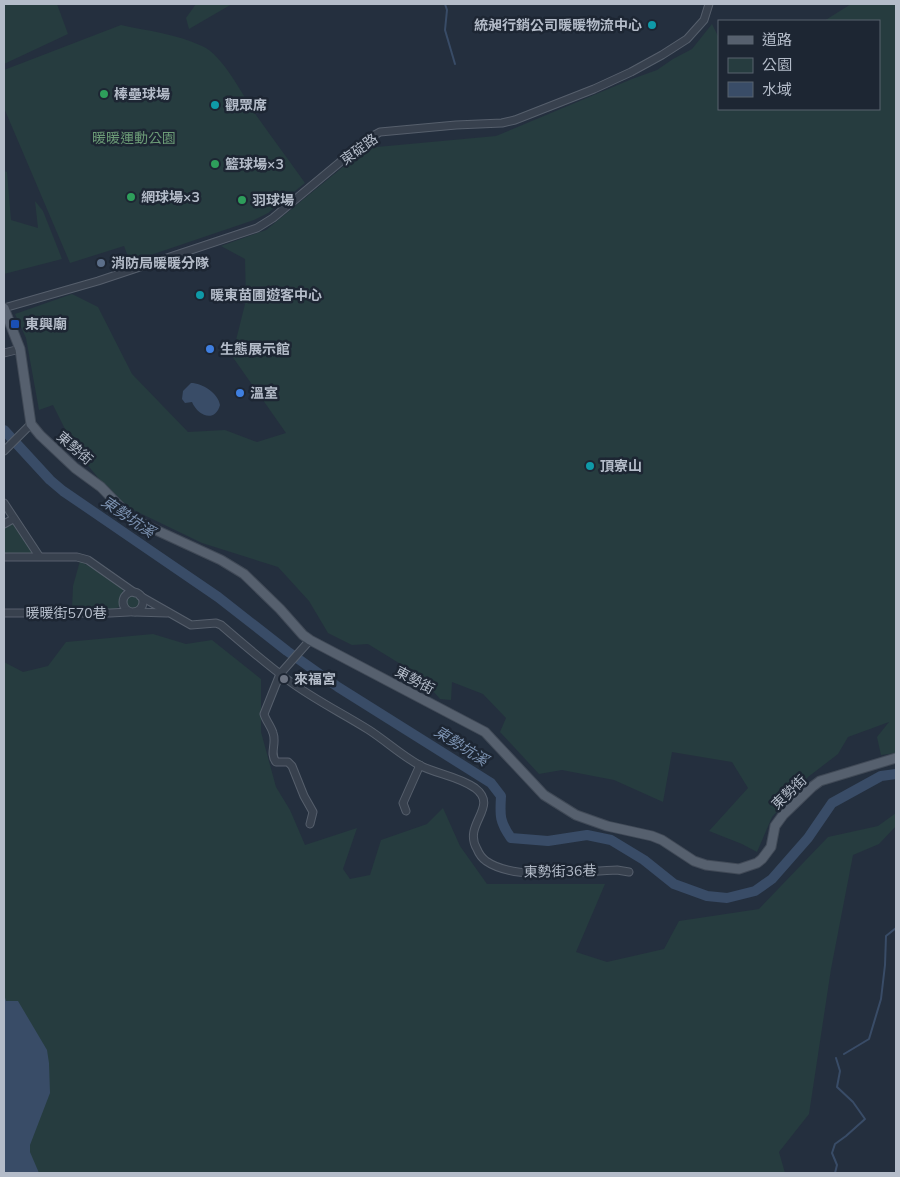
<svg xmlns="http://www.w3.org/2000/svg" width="900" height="1177" font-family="'Nunito Sans','Noto Sans TC',sans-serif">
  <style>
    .green { fill: #263c3f }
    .water { fill: #394c67 }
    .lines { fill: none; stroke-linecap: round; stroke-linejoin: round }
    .stream { stroke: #394c67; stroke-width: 2 }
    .river { stroke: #394c67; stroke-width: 10 }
    .minor-casing { stroke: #565f6c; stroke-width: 9 }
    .major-casing { stroke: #414a57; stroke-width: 11 }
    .minor { stroke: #38414e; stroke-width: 7 }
    .major { stroke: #56606e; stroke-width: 9 }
    .culture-dot { fill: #0f9aa8; stroke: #1d2633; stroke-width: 2 }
    .leisure-dot { fill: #2e9e5b; stroke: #1d2633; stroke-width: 2 }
    .service-dot { fill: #5c6f8a; stroke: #1d2633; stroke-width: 2 }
    .transit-dot { fill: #1a4fb4; stroke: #1d2633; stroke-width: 2 }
    .shop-dot { fill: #3f7fe0; stroke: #1d2633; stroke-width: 2 }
    .worship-dot { fill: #6b7280; stroke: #1d2633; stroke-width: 2 }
    .labels { text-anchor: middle; stroke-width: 5; stroke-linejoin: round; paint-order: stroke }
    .poi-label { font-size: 14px; font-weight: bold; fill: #b4bcc9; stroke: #1d2633; text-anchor: start }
    .park-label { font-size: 14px; fill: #6b9a76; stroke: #1d2633 }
    .street-label { font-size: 14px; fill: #b4bcc9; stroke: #1d2633 }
    .water-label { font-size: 15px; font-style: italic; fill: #7c92b1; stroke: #1d2633 }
  </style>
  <rect width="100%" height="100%" fill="#242f3e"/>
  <g class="green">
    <path d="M 4,4 L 57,4 L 68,34 L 4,64 Z"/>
    <path d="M 196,4 L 232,4 L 189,29 L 186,18 Z"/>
    <path d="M 851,4 L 896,4 L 896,753 L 881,755 L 877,737 L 889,722 L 848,737 L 838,754 L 808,777 L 772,817 L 757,852 L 742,844 L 709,831 L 748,788 L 732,762 L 672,752 L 663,802 L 614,780 L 562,770 L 539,774 L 500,732 L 506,718 L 483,694 L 452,682 L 451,700 L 440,699 L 420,676 L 368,644 L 352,645 L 328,633 L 309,601 L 278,567 L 202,543 L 119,503 L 76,451 L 53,405 L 39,410 L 26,338 L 15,314 L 72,294 L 98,307 L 132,374 L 188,432 L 225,430 L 257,442 L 286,433 L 232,356 L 246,300 L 245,259 L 221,246 L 266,230 L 366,148 L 496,136 L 632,79 L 657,70 L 673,59 L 692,49 L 712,24 L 719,38 L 719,109 L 879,109 L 879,21 L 824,21 Z"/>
    <path d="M 121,25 C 148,31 177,34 202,46 C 223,55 243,96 256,115 C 272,138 289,160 305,183 L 268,213 L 254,220 L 130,262 L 124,246 L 70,263 L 4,108 L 4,70 Z"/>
    <path d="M 4,171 L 7,172 L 11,220 L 38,228 L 35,201 L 43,211 L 62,259 L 4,274 Z"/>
    <path d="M 13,523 L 33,553 L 4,554 L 4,527 Z"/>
    <path d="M 80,561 L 122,586 L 123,592 L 119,607 L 114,609 L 72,609 L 73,586 Z"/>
    <circle cx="133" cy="602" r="7"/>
    <path d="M 153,634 L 186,644 L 212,640 L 261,679 L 261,732 L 276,787 L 290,810 L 305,845 L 357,828 L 343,869 L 350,879 L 370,875 L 381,840 L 427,824 L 443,808 L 460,846 L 487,884 L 605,884 L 576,952 L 607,962 L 664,949 L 679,921 L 759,909 L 828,837 L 878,826 L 896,813 L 896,826 L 879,844 L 853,855 L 831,969 L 809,1114 L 779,1152 L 785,1173 L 4,1173 L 4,662 L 23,672 L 48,666 L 66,642 Z"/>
  </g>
  <g class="water">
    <path d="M 191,383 C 202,383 218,393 220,405 C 215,423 198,416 192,402 L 185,403 L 182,399 L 183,391 Z"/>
    <path d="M 4,994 L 6,1001 L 18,1001 L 47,1050 L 49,1063 L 50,1093 L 30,1145 L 30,1152 L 39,1173 L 4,1173 Z"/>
  </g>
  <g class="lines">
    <g class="stream">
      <path d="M 445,4 L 447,10 L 445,30 L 455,64"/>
      <path d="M 844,1054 L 869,1039 L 881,999 L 885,965 L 886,936 L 896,928"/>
      <path d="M 835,1173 L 837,1165 L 832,1153 L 835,1144 L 846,1136 L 865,1119 L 853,1102 L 837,1087 L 840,1071 L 836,1058"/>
    </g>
    <path class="river" d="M 4,430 L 50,480 L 63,491 L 218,597 L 287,651 L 338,687 L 491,783 L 501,796 C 500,815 499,821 511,838 L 548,841 L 587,835 L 611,840 L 644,860 L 674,884 L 707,896 L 727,898 L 755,891 L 772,879 L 808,838 L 832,803 L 881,776 L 896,774"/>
    <g class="minor-casing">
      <g id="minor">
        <path d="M 4,308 L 98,281 L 257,228 L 273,218 L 369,138 L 380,132 L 456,125 L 502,123 L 515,120 L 594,89 L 631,72 L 662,55 L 687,39 L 704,20 L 709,4"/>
        <path d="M 4,353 L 20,349"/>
        <path d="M 4,451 L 31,424"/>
        <path d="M 4,503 L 39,556"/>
        <path d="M 4,524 L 13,519"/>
        <path d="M 4,557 L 77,557 L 88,560 L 135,593"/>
        <circle cx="133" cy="602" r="10"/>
        <path d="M 140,596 L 191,625 L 216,623 L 221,625 C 243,644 265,663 288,680 C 313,699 342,713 369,730 C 386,741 401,755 419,765 C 436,774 458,776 475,788 C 500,807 462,824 477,849 C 479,854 482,858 486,861 C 516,882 581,871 617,870 L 629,872"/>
        <path d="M 135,612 L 167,613"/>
        <path d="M 4,613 L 110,613 L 129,612"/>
        <path d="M 310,640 L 280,674 L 264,714 C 266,721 271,726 273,733 C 277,744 269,753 276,762 L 288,762 L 292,766 L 304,796 L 313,812 L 310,824"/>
        <path d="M 406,811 L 403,803 L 420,765"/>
      </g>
    </g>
    <g class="major-casing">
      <path id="major" d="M 4,308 L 20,349 L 31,424 L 40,435 L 75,468 L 101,487 L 132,519 L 221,560 L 244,574 L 280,609 L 303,635 L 310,640 L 485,732 L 544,795 L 576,815 L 607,826 L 652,836 L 662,840 L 694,861 L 706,865 L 739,869 L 757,863 L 762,859 L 771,847 L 775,826 L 783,815 L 812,787 L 820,781 L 896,758"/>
    </g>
    <use href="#minor" class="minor"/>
    <use href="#major" class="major"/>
  </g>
  <g class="culture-dot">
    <circle cx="652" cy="25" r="5"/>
    <circle cx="215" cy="105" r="5"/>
    <circle cx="200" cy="295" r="5"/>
    <circle cx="590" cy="466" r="5"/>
  </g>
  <g class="leisure-dot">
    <circle cx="104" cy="94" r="5"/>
    <circle cx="215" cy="164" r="5"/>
    <circle cx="131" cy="197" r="5"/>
    <circle cx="242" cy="200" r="5"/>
  </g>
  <circle class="service-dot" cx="101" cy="263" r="5"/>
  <rect class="transit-dot" x="10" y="319" width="10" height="10" rx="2.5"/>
  <g class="shop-dot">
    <circle cx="210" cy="349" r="5"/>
    <circle cx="240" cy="393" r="5"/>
  </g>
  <circle class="worship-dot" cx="284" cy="679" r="5"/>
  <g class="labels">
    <g class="poi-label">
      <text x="642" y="30" text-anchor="end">統昶行銷公司暖暖物流中心</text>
      <text x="114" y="99">棒壘球場</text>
      <text x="225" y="110">觀眾席</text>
      <text x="225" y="169">籃球場×3</text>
      <text x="141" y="202">網球場×3</text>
      <text x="252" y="205">羽球場</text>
      <text x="111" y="268">消防局暖暖分隊</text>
      <text x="210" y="300">暖東苗圃遊客中心</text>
      <text x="25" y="329">東興廟</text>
      <text x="220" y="354">生態展示館</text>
      <text x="250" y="398">溫室</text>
      <text x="600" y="471">頂寮山</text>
      <text x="294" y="684">來福宮</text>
    </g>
    <g class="park-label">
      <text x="134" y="143">暖暖運動公園</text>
    </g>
    <g class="street-label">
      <text transform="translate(359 149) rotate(-36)" y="5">東碇路</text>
      <text transform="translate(75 448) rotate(41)" y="5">東勢街</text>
      <text x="66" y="618">暖暖街570巷</text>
      <text transform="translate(415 680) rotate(28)" y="5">東勢街</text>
      <text transform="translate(789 792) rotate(-44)" y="5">東勢街</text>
      <text transform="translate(560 871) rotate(-1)" y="5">東勢街36巷</text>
    </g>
    <g class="water-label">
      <text transform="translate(128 517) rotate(34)" y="5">東勢坑溪</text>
      <text transform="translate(461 746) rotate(32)" y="5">東勢坑溪</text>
    </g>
  </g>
  <rect width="900" height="1177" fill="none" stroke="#b4bcc9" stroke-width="10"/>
  <rect x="718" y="20" width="162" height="90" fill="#1d2633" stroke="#59626f"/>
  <rect x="728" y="36" width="25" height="8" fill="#56606e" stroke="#59626f"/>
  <text x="762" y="45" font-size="15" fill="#b4bcc9">道路</text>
  <rect x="728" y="58" width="25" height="15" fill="#263c3f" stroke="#59626f"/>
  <text x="762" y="70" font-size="15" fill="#b4bcc9">公園</text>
  <rect x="728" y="82" width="25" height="15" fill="#394c67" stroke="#59626f"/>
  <text x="762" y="95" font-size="15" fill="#b4bcc9">水域</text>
</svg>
